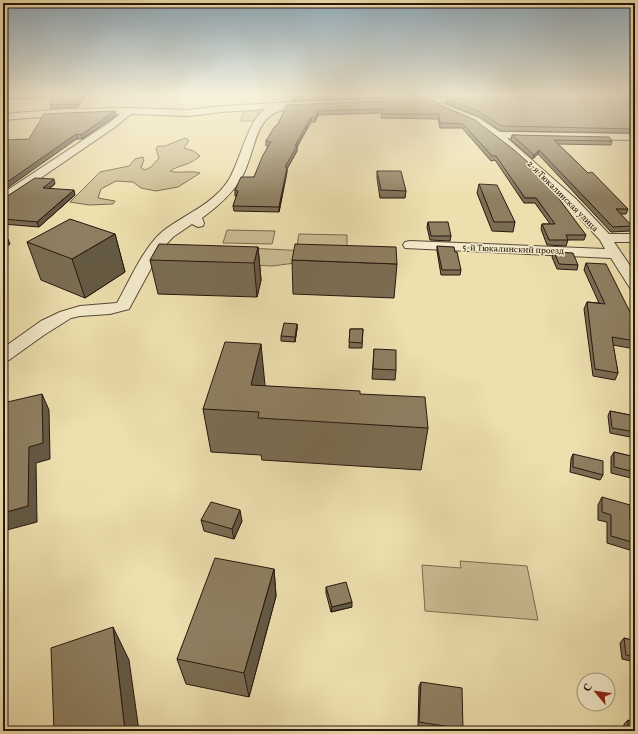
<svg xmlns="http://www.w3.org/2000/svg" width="638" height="734" font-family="Vollkorn,serif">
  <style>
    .green { fill: #cbbd93; stroke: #796a50 }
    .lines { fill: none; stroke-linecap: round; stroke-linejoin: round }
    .street-casing { stroke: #584836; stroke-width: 2 }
    .street { fill: #f3eaca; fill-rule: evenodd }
    .wall { fill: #7a6d53; stroke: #27160e }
    .shaded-wall { fill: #635944; stroke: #27160e }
    .building { fill: #8e7f61; stroke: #27160e }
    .labels { text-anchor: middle; stroke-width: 3; stroke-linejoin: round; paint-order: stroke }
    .far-street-label { font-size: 9px; fill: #27160e; stroke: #f3eaca }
  </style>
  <rect width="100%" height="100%" fill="#eddfae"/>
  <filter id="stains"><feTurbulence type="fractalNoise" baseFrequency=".005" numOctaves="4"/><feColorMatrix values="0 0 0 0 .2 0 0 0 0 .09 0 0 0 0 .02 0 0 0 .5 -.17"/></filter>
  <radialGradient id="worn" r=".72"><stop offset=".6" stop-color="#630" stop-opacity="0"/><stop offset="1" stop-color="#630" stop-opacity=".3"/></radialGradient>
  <g class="green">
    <path d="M 244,111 L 259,111 L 256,121 L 240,121 Z"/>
    <path d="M 185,138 L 189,140 L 184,148 L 194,151 L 200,156 C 189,166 181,164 170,171 C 180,174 190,170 200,173 L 178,187 L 156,191 L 141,188 L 133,182 L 116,181 L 101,189 L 98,198 L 115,201 L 113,204 L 89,205 L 70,202 L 100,172 L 129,166 L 135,159 L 143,157 L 144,160 L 141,168 L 145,170 L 151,167 L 159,158 L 156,149 L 158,146 L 165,146 Z"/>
    <path d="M 227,230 L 275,231 L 272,244 L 223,243 Z"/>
    <path d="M 299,234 L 347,235 L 347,248 L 297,246 Z"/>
    <path d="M 229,247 L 365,254 L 272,266 L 222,264 Z"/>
    <path d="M 460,561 L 527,566 L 538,620 L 425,611 L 422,565 L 461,568 Z"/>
  </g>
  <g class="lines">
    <g class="street-casing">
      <g id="street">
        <path d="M 483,95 L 566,95 L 562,98 L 296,108 C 251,110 259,147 241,179 C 231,195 217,207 202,218 L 204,223 L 203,226 L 198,227 L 192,224 L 173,237 L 161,250 L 129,309 L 110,314 L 80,316 L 71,318 L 44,335 L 9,360 L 3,362 L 3,348 L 41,321 L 60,312 L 80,306 L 117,303 C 130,280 143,248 163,231 C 185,214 212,205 228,181 C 241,161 247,120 266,109 L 222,112 L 189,116 L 131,114 L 115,127 L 7,201 L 3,202 L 3,193 L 109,123 L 120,114 L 66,115 L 3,120 L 3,114 L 66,109 L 129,108 L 189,110 L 222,106 L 296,102 Z"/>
        <path d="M 441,103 L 479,118 L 500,132 L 635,134 L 635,140 L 507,138 L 576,199 L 609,234 L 635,234 L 635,242 L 614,242 L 635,273 L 635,290 L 630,288 L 611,258 L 405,248 L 403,245 L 405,242 L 410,241 L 605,249 L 600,240 L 568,205 L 495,137 L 473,122 L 438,108 L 437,106 Z"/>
      </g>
    </g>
    <use href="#street" class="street"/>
  </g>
  <g class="wall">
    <path d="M 3,95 L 87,95 L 77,107 L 51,109 L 50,105 L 54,97 L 3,100 Z"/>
    <path d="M 292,95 L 450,95 L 292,101 Z"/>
    <path d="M 581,95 L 635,95 L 635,133 L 500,131 L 480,117 L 446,103 L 446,99 Z"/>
    <path d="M 287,105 L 442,106 L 475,120 L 586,235 L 584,240 L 568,240 L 566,246 L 547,245 L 541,229 L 542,224 L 550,224 L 535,203 L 524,203 L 495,160 L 491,161 L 462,128 L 440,128 L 438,119 L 381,118 L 382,113 L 318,115 L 315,122 L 311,122 L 297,147 L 297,151 L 287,169 L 287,172 L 279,212 L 234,211 L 233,206 L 237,196 L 235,196 L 235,190 L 254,177 L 268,146 L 266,146 L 266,141 L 277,126 Z"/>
    <path d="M 116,116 L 82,139 L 29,139 Z"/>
    <path d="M 512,135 L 612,141 L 611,145 L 558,144 L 588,173 L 628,209 L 626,214 L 620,214 L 632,226 L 630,231 L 611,232 L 538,154 L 533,159 L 511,140 Z"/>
    <path d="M 377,171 L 406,191 L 405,198 L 380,198 L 377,178 Z"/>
    <path d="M 55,184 L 50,188 L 75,195 L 39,227 L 3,224 L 3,198 Z"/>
    <path d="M 479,184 L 515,222 L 513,232 L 492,231 L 477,193 Z"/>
    <path d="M 428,222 L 451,236 L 450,241 L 430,240 L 427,227 Z"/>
    <path d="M 115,234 L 125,272 L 85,298 L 41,280 L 27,242 Z"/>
    <path d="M 437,246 L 461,270 L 460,275 L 441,275 L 437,251 Z"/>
    <path d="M 258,247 L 261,280 L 257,297 L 158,294 L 150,260 Z"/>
    <path d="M 554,252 L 578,265 L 577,270 L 557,269 L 552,257 Z"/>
    <path d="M 292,260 L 397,264 L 394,298 L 293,294 Z"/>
    <path d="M 586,263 L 630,312 L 635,314 L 635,349 L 613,345 L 618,373 L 615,380 L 593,376 L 584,309 L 587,302 L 599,303 L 584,270 Z"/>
    <path d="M 297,324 L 297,329 L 295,342 L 281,341 L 281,336 Z"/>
    <path d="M 350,329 L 363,329 L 362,348 L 349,348 Z"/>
    <path d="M 374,349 L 396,370 L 395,380 L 372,379 Z"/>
    <path d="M 265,385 L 264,386 L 360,394 L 428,428 L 421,470 L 262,460 L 261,455 L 211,452 L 203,409 Z"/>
    <path d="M 610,411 L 635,416 L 635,438 L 610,433 L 608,416 Z"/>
    <path d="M 614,452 L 635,457 L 635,479 L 611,473 L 611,457 Z"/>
    <path d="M 573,454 L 603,475 L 600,480 L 570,472 L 571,459 Z"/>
    <path d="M 602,497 L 630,520 L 635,522 L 635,578 L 634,578 L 633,551 L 607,543 L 607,522 L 598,520 L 598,505 Z"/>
    <path d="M 201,520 L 242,521 L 234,539 L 204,531 Z"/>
    <path d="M 274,569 L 276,596 L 249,697 L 186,684 L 177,659 Z"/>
    <path d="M 326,587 L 352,607 L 331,612 L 326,593 Z"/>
    <path d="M 624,638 L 635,641 L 635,662 L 622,659 L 620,643 Z"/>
    <path d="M 421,682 L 463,729 L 462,731 L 446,731 L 418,726 L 419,686 Z"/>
    <path d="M 628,720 L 635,731 L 624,731 L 624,724 Z"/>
  </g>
  <g class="shaded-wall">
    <path d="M 19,95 L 57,95 L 58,97 L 3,100 L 3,96 Z"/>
    <path d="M 83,95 L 87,95 L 77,107 L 76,104 Z"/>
    <path d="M 115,111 L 116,116 L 82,139 L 81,135 Z"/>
    <path d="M 318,111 L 318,115 L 315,122 L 315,118 Z"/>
    <path d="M 311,117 L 311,122 L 297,147 L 297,151 L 287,169 L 287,172 L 279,212 L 279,207 L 285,167 L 295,146 Z"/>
    <path d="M 76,134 L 78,138 L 3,191 L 3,185 Z"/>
    <path d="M 539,150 L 538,154 L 533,159 L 534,155 Z"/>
    <path d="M 54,179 L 55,184 L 44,192 L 43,188 Z"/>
    <path d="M 74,190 L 75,195 L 39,227 L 37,222 Z"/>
    <path d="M 115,234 L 125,272 L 85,298 L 72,259 Z"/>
    <path d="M 8,239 L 10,244 L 3,250 L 3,243 Z"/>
    <path d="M 258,247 L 261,280 L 257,297 L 254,263 Z"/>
    <path d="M 297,324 L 297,329 L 295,342 L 295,337 Z"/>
    <path d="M 261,344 L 265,385 L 259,412 L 251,385 Z"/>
    <path d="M 42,394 L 49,410 L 50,459 L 36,463 L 37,522 L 3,531 L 3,513 Z"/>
    <path d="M 240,510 L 242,521 L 234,539 L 232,529 Z"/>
    <path d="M 274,569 L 276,596 L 249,697 L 244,673 Z"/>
    <path d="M 352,602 L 352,607 L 331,612 L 332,607 Z"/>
    <path d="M 113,627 L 129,660 L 139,731 L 125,731 Z"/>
  </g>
  <g class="building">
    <path d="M 3,95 L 19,95 L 3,96 Z"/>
    <path d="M 55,95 L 83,95 L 76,104 L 50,105 Z"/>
    <path d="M 292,95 L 316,95 L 291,96 Z"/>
    <path d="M 582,95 L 635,95 L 635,129 L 501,126 L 480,112 L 446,99 L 583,96 Z"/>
    <path d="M 431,99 L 442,106 L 475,120 L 513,149 L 539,172 L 586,235 L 566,235 L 568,240 L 549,240 L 542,224 L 555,224 L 536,198 L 525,198 L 496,156 L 492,156 L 463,124 L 440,123 L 439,114 L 382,114 L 382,109 L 318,111 L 315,118 L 311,117 L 295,146 L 297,146 L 285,167 L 287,167 L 279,207 L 233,206 L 238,191 L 235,190 L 241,177 L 254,177 L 263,155 L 271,142 L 266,141 L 275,126 L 277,126 L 287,105 Z"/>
    <path d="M 115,111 L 81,135 L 76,134 L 3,185 L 3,140 L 29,139 L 44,114 Z"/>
    <path d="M 512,135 L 609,137 L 612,141 L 554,140 L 588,173 L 592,172 L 628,209 L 616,209 L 632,226 L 613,227 L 539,150 L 534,155 Z"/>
    <path d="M 377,171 L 401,171 L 406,191 L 381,190 Z"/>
    <path d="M 35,178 L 54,179 L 43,188 L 74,190 L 37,222 L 3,219 L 3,198 L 6,197 Z"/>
    <path d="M 479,184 L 497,185 L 515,222 L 494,222 Z"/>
    <path d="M 70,219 L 115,234 L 72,259 L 27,242 Z"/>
    <path d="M 428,222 L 448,222 L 451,236 L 431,236 Z"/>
    <path d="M 3,237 L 8,239 L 3,243 Z"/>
    <path d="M 159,244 L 258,247 L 254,263 L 150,260 Z"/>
    <path d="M 295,244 L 396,247 L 397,264 L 292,260 Z"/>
    <path d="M 437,246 L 454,247 L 455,252 L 457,252 L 461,270 L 442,270 Z"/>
    <path d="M 554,252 L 573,253 L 578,265 L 559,264 Z"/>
    <path d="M 586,263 L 606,264 L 630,312 L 635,312 L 635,341 L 612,337 L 618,373 L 595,369 L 587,302 L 605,304 Z"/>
    <path d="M 284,323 L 297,324 L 295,337 L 281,336 Z"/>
    <path d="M 350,329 L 363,329 L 362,343 L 349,342 Z"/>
    <path d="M 225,342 L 261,344 L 251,385 L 360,391 L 360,394 L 425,397 L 428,428 L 258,418 L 259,412 L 203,409 Z"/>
    <path d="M 374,349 L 396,350 L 396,370 L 373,369 Z"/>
    <path d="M 42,394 L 43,443 L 29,447 L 28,506 L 3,513 L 3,403 Z"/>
    <path d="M 610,411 L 635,416 L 635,432 L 612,428 Z"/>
    <path d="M 614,452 L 635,457 L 635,472 L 614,467 Z"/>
    <path d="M 573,454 L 603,461 L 603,475 L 573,467 Z"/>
    <path d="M 602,497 L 630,505 L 630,520 L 635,522 L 635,543 L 611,536 L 611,515 L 602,512 Z"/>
    <path d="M 211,502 L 240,510 L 232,529 L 201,520 Z"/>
    <path d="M 215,558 L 274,569 L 244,673 L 177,659 Z"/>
    <path d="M 346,582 L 352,602 L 332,607 L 326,587 Z"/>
    <path d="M 113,627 L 125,731 L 54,731 L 51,648 Z"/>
    <path d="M 624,638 L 635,641 L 635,657 L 626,655 Z"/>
    <path d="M 421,682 L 462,688 L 463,729 L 419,722 Z"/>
    <path d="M 628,720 L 635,722 L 635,731 L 628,731 Z"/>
  </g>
  <linearGradient id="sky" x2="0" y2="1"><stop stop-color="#8faabb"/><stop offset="0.48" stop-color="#f7f1db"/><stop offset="1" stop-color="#f7f1db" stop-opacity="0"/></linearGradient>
  <rect width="638" height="198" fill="url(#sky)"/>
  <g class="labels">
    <g class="far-street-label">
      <text transform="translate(563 196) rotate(45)" y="3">2-я Тюкалинская улица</text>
      <text transform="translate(513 249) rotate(2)" y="3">5-й Тюкалинский проезд</text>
    </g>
  </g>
  <rect width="638" height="734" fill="none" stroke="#eddfae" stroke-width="16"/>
  <rect x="4" y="4" width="630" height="726" fill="none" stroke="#27160e" stroke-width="2"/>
  <rect x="8" y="8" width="622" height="718" fill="none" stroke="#27160e"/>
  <g transform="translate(596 692) rotate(299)"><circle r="19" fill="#f3eaca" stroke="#a1957f"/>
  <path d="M0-3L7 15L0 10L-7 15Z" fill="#8f2418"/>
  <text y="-6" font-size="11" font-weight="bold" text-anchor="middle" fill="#27160e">С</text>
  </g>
  <rect width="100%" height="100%" filter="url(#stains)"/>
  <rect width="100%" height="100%" fill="url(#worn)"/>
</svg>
